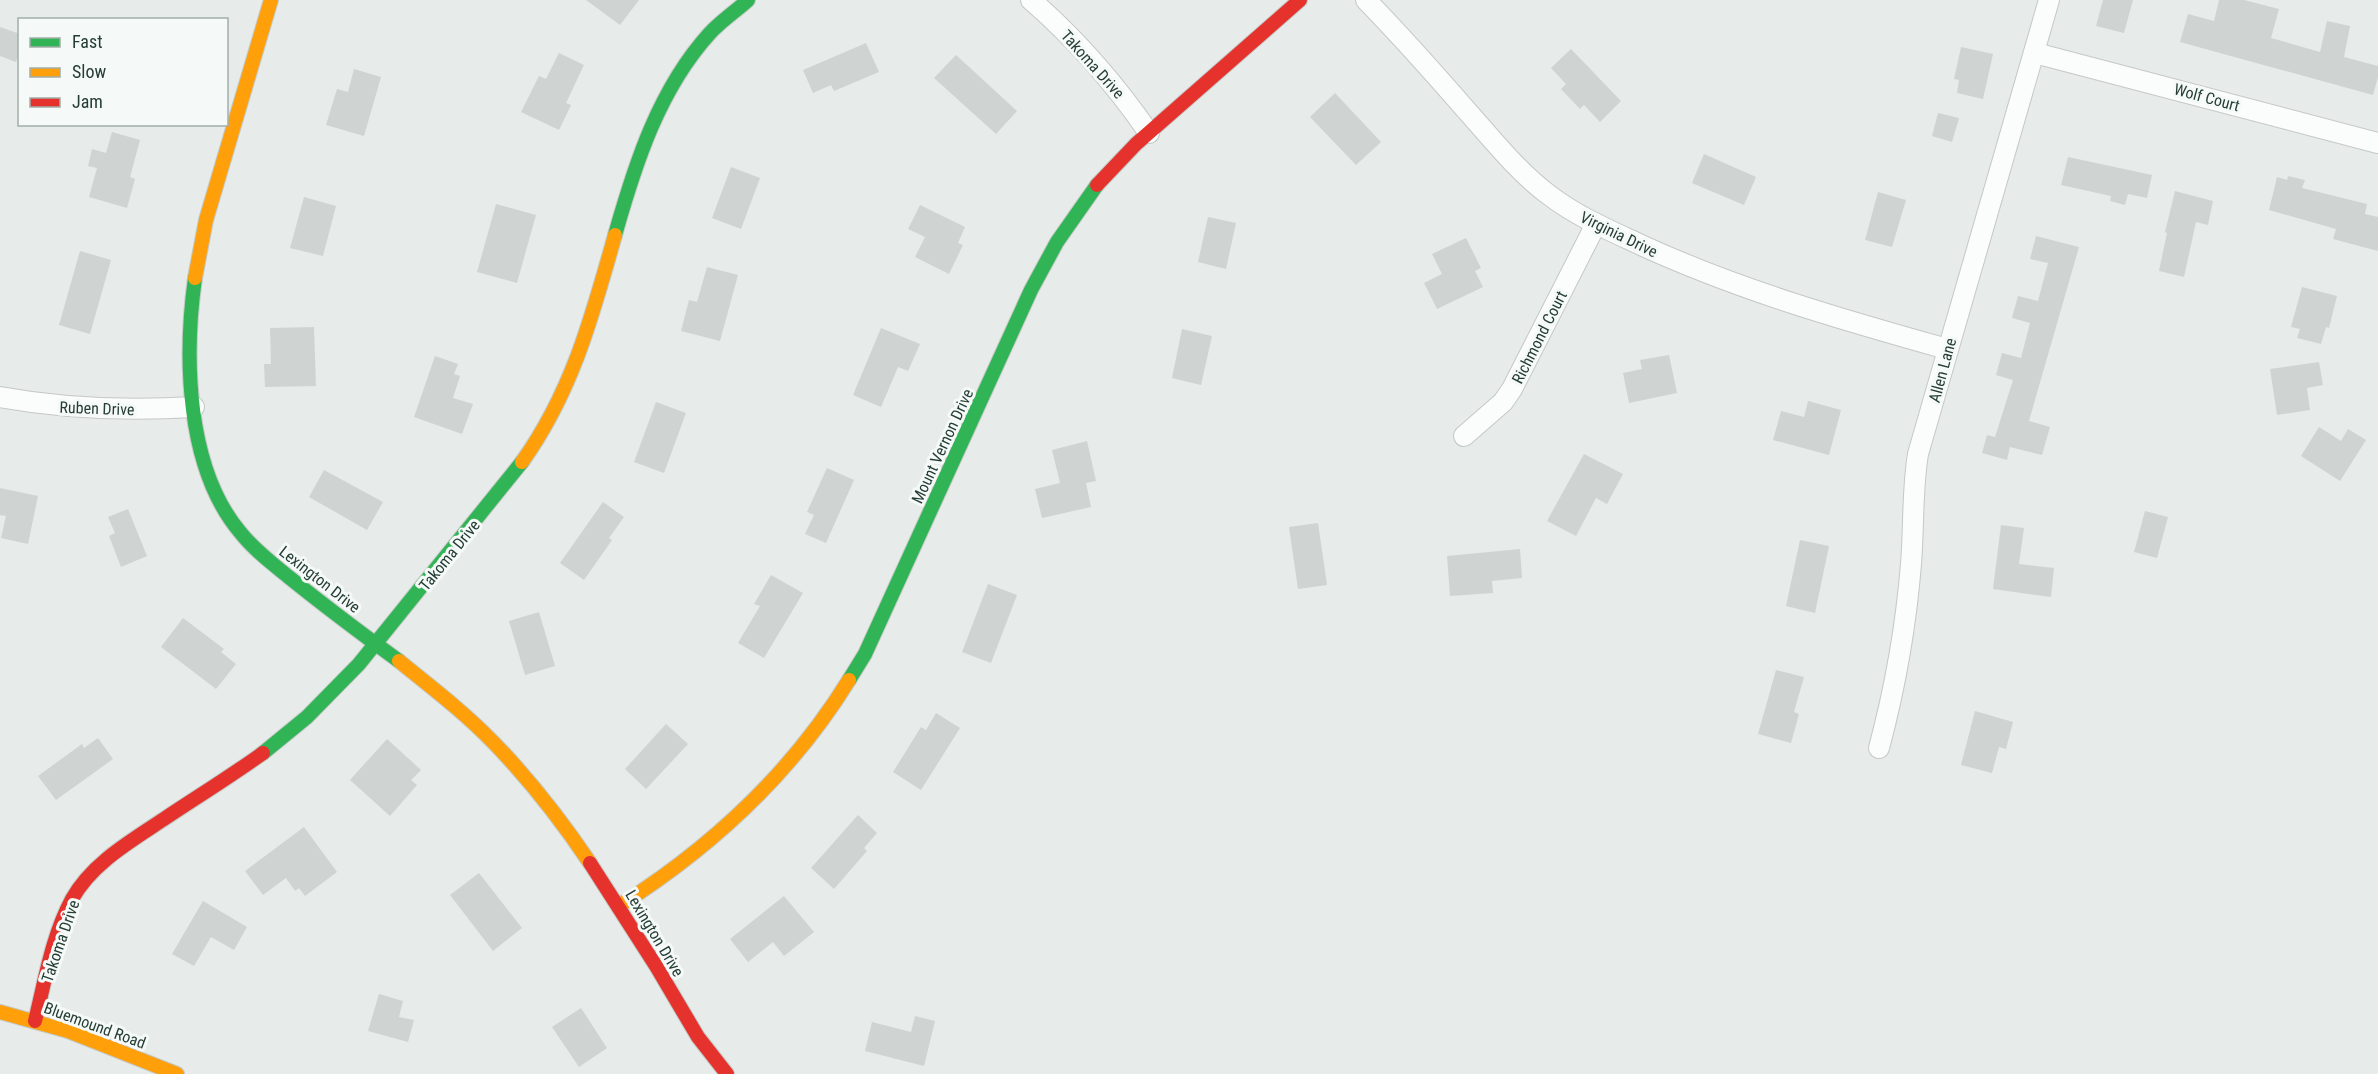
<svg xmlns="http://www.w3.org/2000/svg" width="2378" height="1074" font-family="'Roboto Condensed',sans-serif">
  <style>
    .building { fill: #cfd4d2 }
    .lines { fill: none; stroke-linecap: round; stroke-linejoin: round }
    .street-casing { stroke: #c4c8c6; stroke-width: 22 }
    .fast-casing { stroke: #c3c9c6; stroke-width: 16 }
    .slow-casing { stroke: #c3c9c6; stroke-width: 16 }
    .jam-casing { stroke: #c3c9c6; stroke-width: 16 }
    .street { stroke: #fbfcfc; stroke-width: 20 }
    .fast { stroke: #30b455; stroke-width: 14 }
    .slow { stroke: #ff9f0a; stroke-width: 14 }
    .jam { stroke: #e5322d; stroke-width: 14 }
    .labels { text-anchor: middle; stroke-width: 6; stroke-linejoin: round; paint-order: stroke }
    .street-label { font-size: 16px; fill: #253d35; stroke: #f5f9f7 }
  </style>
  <rect width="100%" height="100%" fill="#e7ebe9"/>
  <g class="building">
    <path d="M 586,0 L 639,0 L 620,25 Z"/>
    <path d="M 2103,0 L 2133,0 L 2124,33 L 2096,26 Z"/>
    <path d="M 2219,0 L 2244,0 L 2279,9 L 2271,38 L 2320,52 L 2327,21 L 2350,26 L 2344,57 L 2378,66 L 2378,77 L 2373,95 L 2180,42 L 2188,14 L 2214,21 Z"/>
    <path d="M 0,27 L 20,34 L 20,52 L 16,62 L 0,56 Z"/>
    <path d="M 866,43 L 879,72 L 834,91 L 831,85 L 813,93 L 803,70 Z"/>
    <path d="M 1961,47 L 1993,54 L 1983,99 L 1957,93 L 1959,80 L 1954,79 Z"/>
    <path d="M 1571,49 L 1621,101 L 1600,122 L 1584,105 L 1580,109 L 1561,89 L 1566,84 L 1551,68 Z"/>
    <path d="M 559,53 L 584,65 L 566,103 L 571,105 L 559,130 L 521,112 L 539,76 L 546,79 Z"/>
    <path d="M 956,55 L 1017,111 L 996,134 L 934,78 Z"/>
    <path d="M 354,69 L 381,77 L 364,136 L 326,125 L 337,89 L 348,92 Z"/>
    <path d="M 1335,93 L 1381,142 L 1356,165 L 1310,117 Z"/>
    <path d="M 1938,113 L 1959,118 L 1952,142 L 1932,136 Z"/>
    <path d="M 112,132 L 140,140 L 130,177 L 135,179 L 127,208 L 89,197 L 97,168 L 88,166 L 92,149 L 106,153 Z"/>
    <path d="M 1704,154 L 1756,177 L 1744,205 L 1692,183 Z"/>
    <path d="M 2068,157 L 2152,175 L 2147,198 L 2128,194 L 2125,205 L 2110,201 L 2111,196 L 2061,185 Z"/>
    <path d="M 731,167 L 760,178 L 741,229 L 712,218 Z"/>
    <path d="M 2288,176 L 2305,180 L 2302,188 L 2367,204 L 2365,214 L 2378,217 L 2378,251 L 2333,239 L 2336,229 L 2269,210 L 2277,177 L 2287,180 Z"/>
    <path d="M 2175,191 L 2213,201 L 2208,225 L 2196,222 L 2184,277 L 2159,271 L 2167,233 L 2165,232 Z"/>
    <path d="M 1878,192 L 1906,200 L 1892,247 L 1865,240 Z"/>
    <path d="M 304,197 L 336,206 L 323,256 L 290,248 Z"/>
    <path d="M 496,204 L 536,215 L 517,283 L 477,272 Z"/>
    <path d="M 920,205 L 965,227 L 958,243 L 963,245 L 949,274 L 915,257 L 925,237 L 908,229 Z"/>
    <path d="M 1208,217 L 1236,223 L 1226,269 L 1198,262 Z"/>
    <path d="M 2036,236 L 2079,247 L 2029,421 L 2050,427 L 2042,455 L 2010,447 L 2007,460 L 1982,453 L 1987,435 L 1995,437 L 2013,380 L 1996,375 L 2002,353 L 2021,358 L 2030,323 L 2012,318 L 2018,296 L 2038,301 L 2048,263 L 2030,259 Z"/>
    <path d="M 1466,238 L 1481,268 L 1475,271 L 1483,287 L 1437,309 L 1424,283 L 1442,274 L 1432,254 Z"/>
    <path d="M 80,251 L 111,260 L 90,334 L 59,325 Z"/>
    <path d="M 707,267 L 738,275 L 720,341 L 681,331 L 689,300 L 697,302 Z"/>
    <path d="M 2302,287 L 2337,296 L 2329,328 L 2326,327 L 2321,344 L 2297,338 L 2300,329 L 2291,327 Z"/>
    <path d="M 314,327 L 316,386 L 265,387 L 264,364 L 271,364 L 270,328 Z"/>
    <path d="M 881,328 L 920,344 L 908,371 L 898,367 L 881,407 L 853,395 Z"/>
    <path d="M 1182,329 L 1212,336 L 1201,385 L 1172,378 Z"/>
    <path d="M 1669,355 L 1677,393 L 1629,403 L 1623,373 L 1642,369 L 1640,360 Z"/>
    <path d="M 435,356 L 458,364 L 454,374 L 460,376 L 453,398 L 473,404 L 462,434 L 414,417 Z"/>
    <path d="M 2319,362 L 2323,385 L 2307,388 L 2310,410 L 2277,415 L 2270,369 Z"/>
    <path d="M 1808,401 L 1841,410 L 1829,455 L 1773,440 L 1781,411 L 1804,417 Z"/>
    <path d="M 656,402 L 686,413 L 664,473 L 634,462 Z"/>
    <path d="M 2319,427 L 2341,441 L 2348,429 L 2366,440 L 2340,481 L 2301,456 Z"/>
    <path d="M 1087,441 L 1096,481 L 1086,483 L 1091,507 L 1042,518 L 1035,489 L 1060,483 L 1052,450 Z"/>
    <path d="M 1584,454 L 1623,474 L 1607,504 L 1596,498 L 1576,536 L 1547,521 Z"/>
    <path d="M 827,468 L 854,480 L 826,543 L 805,534 L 814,515 L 807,512 Z"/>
    <path d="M 324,470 L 383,502 L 367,530 L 309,497 Z"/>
    <path d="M 0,488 L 38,496 L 28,544 L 1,538 L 6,516 L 0,515 Z"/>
    <path d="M 603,502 L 624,517 L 609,538 L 612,540 L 584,580 L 560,563 Z"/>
    <path d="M 128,509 L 147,556 L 121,567 L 109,536 L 115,533 L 108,517 Z"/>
    <path d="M 2145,511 L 2168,517 L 2157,558 L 2134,552 Z"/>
    <path d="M 1318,523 L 1327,585 L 1298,589 L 1289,527 Z"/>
    <path d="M 2001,525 L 2024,528 L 2019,564 L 2054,568 L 2051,597 L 1993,589 Z"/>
    <path d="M 1800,540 L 1829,546 L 1815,613 L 1786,606 Z"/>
    <path d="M 1520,549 L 1522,578 L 1492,581 L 1493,593 L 1450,596 L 1447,556 Z"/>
    <path d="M 771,575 L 803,593 L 764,658 L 738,643 L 760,606 L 754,604 Z"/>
    <path d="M 988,584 L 1017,595 L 991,663 L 962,652 Z"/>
    <path d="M 539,612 L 555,666 L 525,675 L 509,621 Z"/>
    <path d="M 183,618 L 224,649 L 221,652 L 236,664 L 216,689 L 161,647 Z"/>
    <path d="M 1776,670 L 1804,677 L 1794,712 L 1799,714 L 1791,743 L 1758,734 Z"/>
    <path d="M 1975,711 L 2013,722 L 2006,749 L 1999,747 L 1992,773 L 1961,765 Z"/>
    <path d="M 936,713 L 960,728 L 921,790 L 893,772 L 921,727 L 926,730 Z"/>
    <path d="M 666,724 L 688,744 L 646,789 L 625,769 Z"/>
    <path d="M 98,738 L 113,759 L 56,800 L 38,776 L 82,744 L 84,748 Z"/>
    <path d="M 387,739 L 421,770 L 411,780 L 417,785 L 390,816 L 350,780 Z"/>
    <path d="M 858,815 L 877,833 L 864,848 L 867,851 L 834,889 L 811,868 Z"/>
    <path d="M 304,827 L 337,872 L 305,896 L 299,888 L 295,891 L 286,878 L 263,895 L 245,871 Z"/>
    <path d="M 479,873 L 522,928 L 493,951 L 450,895 Z"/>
    <path d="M 784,896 L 814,932 L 784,956 L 773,942 L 748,962 L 730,939 Z"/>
    <path d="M 203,901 L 247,927 L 234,950 L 211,937 L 194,966 L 172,954 Z"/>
    <path d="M 379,994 L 403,1001 L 399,1017 L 414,1020 L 408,1042 L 368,1031 Z"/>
    <path d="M 581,1008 L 607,1048 L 579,1067 L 552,1027 Z"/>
    <path d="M 915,1016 L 935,1021 L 924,1066 L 865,1051 L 872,1022 L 911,1032 Z"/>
  </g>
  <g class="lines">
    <g class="street-casing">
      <g id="street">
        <path d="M 1031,0 C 1076,39 1115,84 1149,133"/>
        <path d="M 1366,0 C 1401,36 1434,73 1467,111 C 1493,140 1518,172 1549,195 C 1578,217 1609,230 1641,245 C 1739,290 1843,320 1947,349"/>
        <path d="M 2035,53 L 2378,143"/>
        <path d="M 0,397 C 66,409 127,411 194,407"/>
        <path d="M 1464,436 L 1503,402 L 1512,389 L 1596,224"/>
        <path d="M 1879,748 C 1895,688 1906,626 1911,564 C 1914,527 1912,490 1918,454 L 2049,0"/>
      </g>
    </g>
    <g class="fast-casing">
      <g id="fast">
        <path d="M 615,235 C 635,164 659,89 710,33 C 721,21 736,11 748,0"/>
        <path d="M 195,278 C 184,357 186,468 240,532 C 254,550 273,564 290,578 C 326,607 362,634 399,661"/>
        <path d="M 849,680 L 865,654 L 1031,290 L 1057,242 L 1097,185"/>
        <path d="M 263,753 L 307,717 L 359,664 L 522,462"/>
      </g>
    </g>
    <g class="slow-casing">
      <g id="slow">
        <path d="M 195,278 L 206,220 L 271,0"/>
        <path d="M 522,462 C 572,392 592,317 615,235"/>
        <path d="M 399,661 C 431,687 464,712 493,742 C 529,779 561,820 590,863"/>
        <path d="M 619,906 C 712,847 791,774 849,680"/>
        <path d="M 0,1012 L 68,1031 L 177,1074"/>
      </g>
    </g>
    <g class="jam-casing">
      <g id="jam">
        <path d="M 1097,185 L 1136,144 L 1300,0"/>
        <path d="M 590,863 L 656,966 L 698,1037 L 727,1074"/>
        <path d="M 35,1021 C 45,981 52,936 72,899 C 92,863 131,841 164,819 C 197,797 231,776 263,753"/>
      </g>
    </g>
    <use href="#street" class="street"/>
    <use href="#fast" class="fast"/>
    <use href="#slow" class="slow"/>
    <use href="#jam" class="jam"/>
  </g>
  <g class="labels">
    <g class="street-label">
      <text transform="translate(1093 64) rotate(48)" y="6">Takoma Drive</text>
      <text transform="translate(2207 97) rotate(15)" y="6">Wolf Court</text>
      <text transform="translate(1619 234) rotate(26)" y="6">Virginia Drive</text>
      <text transform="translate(1539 337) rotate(-63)" y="6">Richmond Court</text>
      <text transform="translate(1942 370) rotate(-75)" y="6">Allen Lane</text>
      <text transform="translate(97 408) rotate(2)" y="6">Ruben Drive</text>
      <text transform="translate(942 446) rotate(-65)" y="6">Mount Vernon Drive</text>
      <text transform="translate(449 555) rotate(-51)" y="6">Takoma Drive</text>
      <text transform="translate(320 579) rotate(38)" y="6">Lexington Drive</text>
      <text transform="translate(655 933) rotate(59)" y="6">Lexington Drive</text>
      <text transform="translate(60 941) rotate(-71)" y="6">Takoma Drive</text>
      <text transform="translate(95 1025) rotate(20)" y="6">Bluemound Road</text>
    </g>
  </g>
  <rect x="18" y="18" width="210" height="108" fill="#f5f9f7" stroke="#a2aea9" stroke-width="1.5"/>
  <rect x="30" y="38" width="30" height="9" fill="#30b455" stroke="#a2aea9" stroke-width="1.5"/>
  <text x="72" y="48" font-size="18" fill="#253d35">Fast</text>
  <rect x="30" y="68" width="30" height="9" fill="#ff9f0a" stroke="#a2aea9" stroke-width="1.5"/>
  <text x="72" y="78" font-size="18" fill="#253d35">Slow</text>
  <rect x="30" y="98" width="30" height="9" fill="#e5322d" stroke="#a2aea9" stroke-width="1.5"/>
  <text x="72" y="108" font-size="18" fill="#253d35">Jam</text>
</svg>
